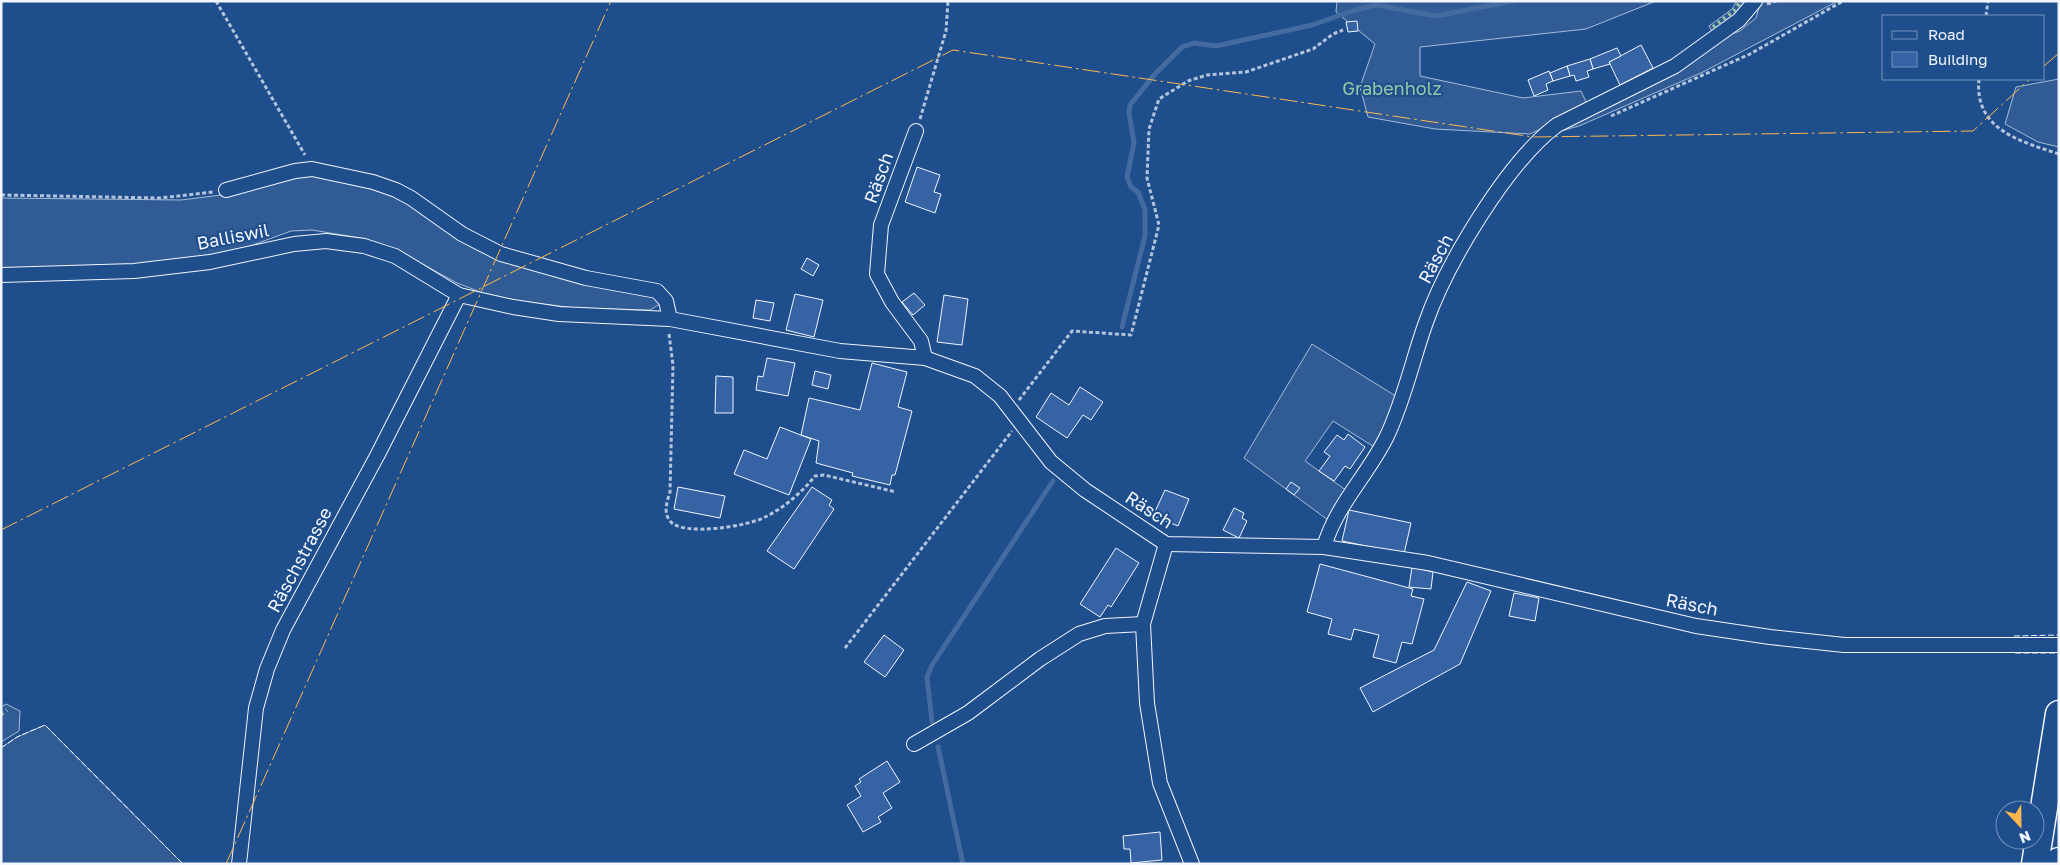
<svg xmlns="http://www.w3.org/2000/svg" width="2060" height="865" font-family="'Golos Text',sans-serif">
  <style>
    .built { fill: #305b95; stroke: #a8bbd7 }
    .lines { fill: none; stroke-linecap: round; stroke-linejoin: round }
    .stream { stroke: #446ba0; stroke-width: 5 }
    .building { fill: #3563a3; stroke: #f2f6ff }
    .minor-casing { stroke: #f2f6ff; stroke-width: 16 }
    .motorway-casing { stroke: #f2f6ff; stroke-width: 29 }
    .path { stroke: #b3c4dc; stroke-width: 3; stroke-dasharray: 4 2.5; stroke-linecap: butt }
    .minor { stroke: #1f4e8c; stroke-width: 14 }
    .motorway { stroke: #1f4e8c; stroke-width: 26 }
    .hedge { stroke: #97c8a6; stroke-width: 4; stroke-dasharray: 2.5 4; stroke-linecap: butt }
    .fence { stroke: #f2f6ff; stroke-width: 1; stroke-dasharray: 6 2.5; stroke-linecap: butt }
    .power { stroke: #ffb74d; stroke-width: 1; stroke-dasharray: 18 4 2.5 4; stroke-linecap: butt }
    .labels { text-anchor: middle; stroke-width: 4; stroke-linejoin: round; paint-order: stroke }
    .park-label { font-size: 18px; fill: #97c8a6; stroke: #1f4e8c }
    .street-label { font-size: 18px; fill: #f2f6ff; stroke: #1f4e8c }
  </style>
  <rect width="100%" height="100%" fill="#1f4e8c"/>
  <g class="built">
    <path d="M 1337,1 L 1656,1 L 1586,29 L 1420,47 L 1420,76 L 1523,98 L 1581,91 L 1588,106 L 1530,134 L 1435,129 L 1368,117 L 1360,87 L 1375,44 L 1336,12 Z"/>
    <path d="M 1737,1 L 1746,1 L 1736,15 L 1713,33 L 1709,26 L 1732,9 Z"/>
    <path d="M 1761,1 L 1838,1 L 1703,72 L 1579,126 L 1557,132 L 1726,36 L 1740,31 L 1756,18 Z"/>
    <path d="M 2059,79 L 2059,147 L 2038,142 L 2005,124 L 2016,87 Z"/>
    <path d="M 308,174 L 387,190 L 472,245 L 649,293 L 660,304 L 650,310 L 575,308 L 519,301 L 483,293 L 457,283 L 395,249 L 367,239 L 312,230 L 291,231 L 242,249 L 203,258 L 131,266 L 1,270 L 1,198 L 181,200 L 229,194 Z"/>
    <path d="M 1312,344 L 1402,400 L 1379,450 L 1333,421 L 1305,461 L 1350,493 L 1332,523 L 1244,458 Z"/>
    <path d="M 6,704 L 20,711 L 19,731 L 1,742 L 1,707 Z"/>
    <path d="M 45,725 L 183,864 L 1,864 L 1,748 L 17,737 Z"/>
  </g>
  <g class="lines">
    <g class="stream">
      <path d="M 1122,327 L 1145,236 L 1145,210 L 1138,192 L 1131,187 L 1127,177 L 1134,143 L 1129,113 L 1130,105 L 1154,75 L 1182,47 L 1194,43 L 1216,46 L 1312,25 L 1355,10 L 1377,5 L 1436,16 L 1513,1"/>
      <path d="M 932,722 L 927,677 L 932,665 L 1053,481"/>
      <path d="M 938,747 L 963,864"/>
    </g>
  </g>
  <g class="building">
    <path d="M 1357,21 L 1358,31 L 1348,32 L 1346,22 Z"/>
    <path d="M 1641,45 L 1653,68 L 1620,85 L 1609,62 Z"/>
    <path d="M 1617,48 L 1621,56 L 1609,62 L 1610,64 L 1593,69 L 1590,59 Z"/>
    <path d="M 1590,59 L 1593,69 L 1587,71 L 1589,77 L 1576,81 L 1574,75 L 1570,76 L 1567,66 Z"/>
    <path d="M 1567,66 L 1570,76 L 1553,81 L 1550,73 Z"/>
    <path d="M 1549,71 L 1553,81 L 1546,84 L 1548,90 L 1534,96 L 1528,80 Z"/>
    <path d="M 917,167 L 940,175 L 934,192 L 941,194 L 935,213 L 905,202 Z"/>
    <path d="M 807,258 L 819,265 L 813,276 L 801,269 Z"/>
    <path d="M 914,293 L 925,305 L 913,315 L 902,302 Z"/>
    <path d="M 795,294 L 823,300 L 814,337 L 786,330 Z"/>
    <path d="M 944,295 L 968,299 L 962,345 L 937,342 Z"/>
    <path d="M 756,300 L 774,303 L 770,321 L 753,318 Z"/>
    <path d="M 767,358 L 795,363 L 788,396 L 756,390 L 758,376 L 763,377 Z"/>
    <path d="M 872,363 L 907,372 L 898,407 L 912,411 L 895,475 L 892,475 L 890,485 L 852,476 L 853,473 L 816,463 L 819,441 L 801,435 L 809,398 L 860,410 Z"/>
    <path d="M 815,371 L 831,375 L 828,389 L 812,385 Z"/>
    <path d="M 716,376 L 733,377 L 733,413 L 715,413 Z"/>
    <path d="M 1080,387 L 1103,402 L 1091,420 L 1083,415 L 1067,438 L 1036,417 L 1051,393 L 1069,405 Z"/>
    <path d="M 780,427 L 811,439 L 789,495 L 734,474 L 744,450 L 767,459 Z"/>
    <path d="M 1348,434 L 1365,447 L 1350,469 L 1345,466 L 1334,481 L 1319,471 L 1330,456 L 1324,452 L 1337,435 L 1344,440 Z"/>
    <path d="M 1291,482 L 1300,488 L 1294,495 L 1286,489 Z"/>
    <path d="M 678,487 L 725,496 L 720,518 L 674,509 Z"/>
    <path d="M 812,487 L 832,500 L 829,505 L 834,509 L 794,569 L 767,551 Z"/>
    <path d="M 1165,490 L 1189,499 L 1178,526 L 1153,516 Z"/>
    <path d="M 1234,508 L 1244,513 L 1242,518 L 1247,521 L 1239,538 L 1223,530 Z"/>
    <path d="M 1349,510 L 1411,523 L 1404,554 L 1342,541 Z"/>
    <path d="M 1116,548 L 1139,563 L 1111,607 L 1108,605 L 1100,617 L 1080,604 Z"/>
    <path d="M 1320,564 L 1413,589 L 1411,596 L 1424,599 L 1412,644 L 1402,642 L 1396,663 L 1373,657 L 1379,635 L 1354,629 L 1351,640 L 1328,634 L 1332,619 L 1307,612 Z"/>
    <path d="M 1412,567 L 1433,572 L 1431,589 L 1409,587 Z"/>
    <path d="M 1467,582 L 1491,591 L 1460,664 L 1373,712 L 1360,688 L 1434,650 Z"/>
    <path d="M 1514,593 L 1539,598 L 1535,621 L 1509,616 Z"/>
    <path d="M 884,635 L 904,650 L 885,677 L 864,662 Z"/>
    <path d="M 887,761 L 900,782 L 883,793 L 892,808 L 878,817 L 881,822 L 863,832 L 847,805 L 861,796 L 855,786 L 861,782 L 859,779 Z"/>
    <path d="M 1160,832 L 1162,860 L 1131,863 L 1130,849 L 1124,849 L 1123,836 Z"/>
  </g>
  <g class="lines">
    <g class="minor-casing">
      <g id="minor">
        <path d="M 916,131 L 881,225 L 877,274 L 892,302 L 921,341 L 925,358"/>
        <path d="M 226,190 L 295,171 L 312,169 L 373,182 L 396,190 L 411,198 L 462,234 L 501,254 L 586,278 L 657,291 L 666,301 L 670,319"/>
        <path d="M 1,275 L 134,271 L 210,262 L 294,244 L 326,241 L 364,246 L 395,256 L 459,295 L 513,307 L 559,314 L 670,319 L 840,351 L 925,358 L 975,376 L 1000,396 L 1051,462 L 1085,490 L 1166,544 L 1324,547 L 1428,563 L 1696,626 L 1770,637 L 1844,645 L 2059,645"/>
        <path d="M 1166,544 L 1143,624 L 1147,703 L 1160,783 L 1192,864"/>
        <path d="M 1324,547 C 1336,505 1368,475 1387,436 C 1404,400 1412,362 1425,325 C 1445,266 1507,162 1557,125 L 1675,66 L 1739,20 L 1755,1"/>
        <path d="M 914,744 L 968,713 L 1040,659 L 1079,634 L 1105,626 L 1143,624"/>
        <path d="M 239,864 L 256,708 L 267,669 L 283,630 L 377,456 L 459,295"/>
      </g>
    </g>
    <g class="motorway-casing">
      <g id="motorway">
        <path d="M 2035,864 L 2059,714"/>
        <path d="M 2058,864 L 2059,861"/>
      </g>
    </g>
    <g class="path">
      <path d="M 216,1 L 305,155"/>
      <path d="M 1767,4 L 1776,1"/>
      <path d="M 1986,16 L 1988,1"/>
      <path d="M 1979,79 C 1974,129 2019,141 2059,154"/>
      <path d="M 1611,116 L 1750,54 L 1843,1"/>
      <path d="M 920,119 L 946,31 L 948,1"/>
      <path d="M 1,195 L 160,198 L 213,192"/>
      <path d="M 669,334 L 673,365 L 670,492 C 667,502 663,512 670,521 C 682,537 749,526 765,517 C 784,508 802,492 815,476 L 824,475 L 896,492"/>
      <path d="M 1019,400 L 1072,331 L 1131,335 L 1159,225 L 1147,178 L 1149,129 L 1159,99 L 1188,81 L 1207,75 L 1246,72 L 1313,49 L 1333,34 L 1343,30"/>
      <path d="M 845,648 L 1012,431"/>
    </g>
    <use href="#minor" class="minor"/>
    <use href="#motorway" class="motorway"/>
    <g class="hedge">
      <path d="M 1713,27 L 1734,11 L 1741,1"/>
      <path d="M 1,714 L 7,710"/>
    </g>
    <g class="fence">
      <path d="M 2014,636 L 2059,635"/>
      <path d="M 2015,653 L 2059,653"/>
      <path d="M 1,748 L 17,737 L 45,725 L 183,864"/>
    </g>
    <g class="power">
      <path d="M 2044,66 L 2059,53"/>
      <path d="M 1,530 L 953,50 L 1533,137 L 1973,131 L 2030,79"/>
      <path d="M 226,864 L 611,1"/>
    </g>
  </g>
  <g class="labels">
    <g class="park-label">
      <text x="1392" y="95">Grabenholz</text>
    </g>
    <g class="street-label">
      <text transform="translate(879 178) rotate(-70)" y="6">Räsch</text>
      <text transform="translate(233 237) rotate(-11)" y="6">Balliswil</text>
      <text transform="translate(1436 259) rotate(-62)" y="6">Räsch</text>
      <text transform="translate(1149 510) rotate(33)" y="6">Räsch</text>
      <text transform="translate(300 560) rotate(-62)" y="6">Räschstrasse</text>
      <text transform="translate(1692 605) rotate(11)" y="6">Räsch</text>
    </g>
  </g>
  <rect width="2060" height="865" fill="none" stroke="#f2f6ff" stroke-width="5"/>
  <rect x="1882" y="15" width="162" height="65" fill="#1f4e8c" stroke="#7391ba"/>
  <rect x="1892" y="31" width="25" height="8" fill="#1f4e8c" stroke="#7391ba"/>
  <text x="1928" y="40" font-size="15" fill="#f2f6ff">Road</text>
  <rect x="1892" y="52" width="25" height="15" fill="#3563a3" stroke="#7391ba"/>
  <text x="1928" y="65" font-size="15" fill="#f2f6ff">Building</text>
  <g transform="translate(2020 825) rotate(158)"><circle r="24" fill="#1f4e8c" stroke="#7391ba"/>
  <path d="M0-4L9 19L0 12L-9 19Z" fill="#ffb74d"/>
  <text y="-8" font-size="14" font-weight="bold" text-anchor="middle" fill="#f2f6ff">N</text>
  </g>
</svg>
